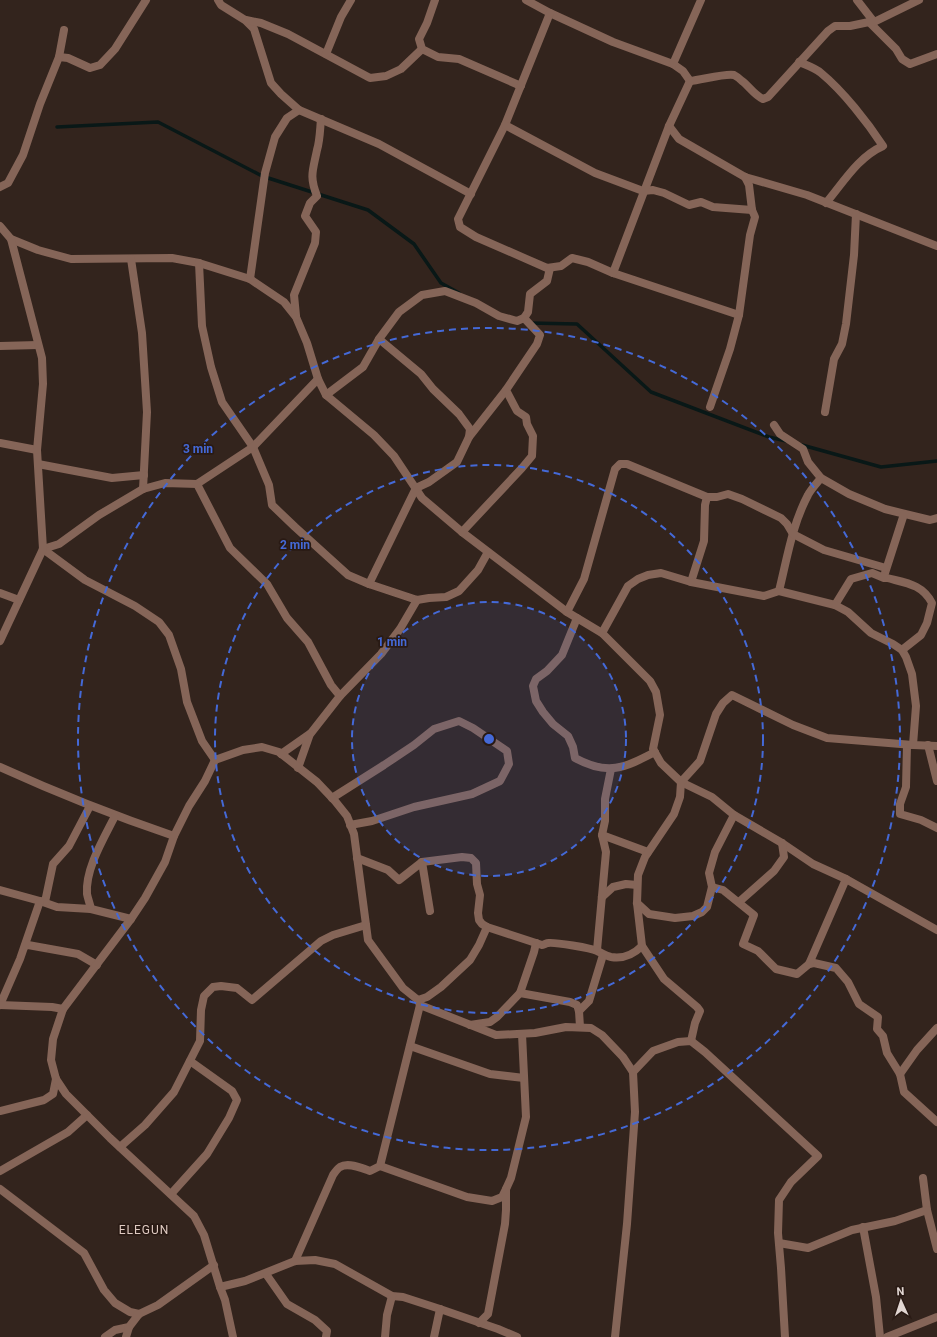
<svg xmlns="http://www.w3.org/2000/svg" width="937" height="1337" font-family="Roboto,sans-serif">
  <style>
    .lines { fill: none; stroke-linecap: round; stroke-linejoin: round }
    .stream { stroke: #091817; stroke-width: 3.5 }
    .street { stroke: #856558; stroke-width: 8 }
    .ring { fill: none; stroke: #4469d7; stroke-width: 2; stroke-dasharray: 7 5 }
    .labels { text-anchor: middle; stroke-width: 3.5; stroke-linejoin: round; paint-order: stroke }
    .quarter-label { font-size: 12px; letter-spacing: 1px; fill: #dfcac1; stroke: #291a14 }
    .centre { fill: #4469d7; stroke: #291a14; stroke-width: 2 }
    .ring-label { font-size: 12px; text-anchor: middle; font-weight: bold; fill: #4469d7; stroke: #291a14; stroke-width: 3.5; stroke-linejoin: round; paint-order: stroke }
  </style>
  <rect width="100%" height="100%" fill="#33241d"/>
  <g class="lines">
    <g class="stream">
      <path d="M 57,127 L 158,122 L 262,176 L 368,210 L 414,244 L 441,283 L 459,293"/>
      <path d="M 529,323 L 577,324 L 651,392 L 769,437 L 786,441"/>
      <path d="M 802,445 L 881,467 L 937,461"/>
    </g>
    <g class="street">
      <path d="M 218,0 L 221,5 L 245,20 L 254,29 L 271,83 L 281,94 L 299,110 L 379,144 L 471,194"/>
      <path d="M 435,0 L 427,23 L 419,39 L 422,49 L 438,57 L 459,59 L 521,86"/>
      <path d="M 526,0 L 550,13 L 613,42 L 673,64 L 683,71 L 690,81"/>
      <path d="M 857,0 L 874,22"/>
      <path d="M 550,13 L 505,125 L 458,219 L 460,227 L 476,237 L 547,268 L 561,266 L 572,258 L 588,262 L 613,273 L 739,315"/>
      <path d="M 246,20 L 261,23 L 288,34 L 370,78 L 386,76 L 401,69 L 422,49"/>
      <path d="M 869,22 L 896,49 L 902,59 L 910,64 L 937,54"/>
      <path d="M 326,54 L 341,17 L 351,0"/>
      <path d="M 59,57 L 68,58 L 90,68 L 100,65 L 115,49 L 146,0"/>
      <path d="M 799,62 C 806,65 815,68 821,73 C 843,91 868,123 883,146 C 858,157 843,183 826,203"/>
      <path d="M 673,64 L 701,0"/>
      <path d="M 690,81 C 701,80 726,73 734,75 C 736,76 740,79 742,81 C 749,86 754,95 763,99 L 768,97 L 828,31 L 835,26 L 850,26 L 869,22 L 874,22 L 919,0"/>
      <path d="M 505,125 L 595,173 L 643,191 L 653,190 L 664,193 L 689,205 L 701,202 L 713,207 L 752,210"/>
      <path d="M 669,126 L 679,139 L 745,177 L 807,195 L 937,246"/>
      <path d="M 0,187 L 8,183 L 23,155 L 40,104 L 59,57 L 64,30"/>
      <path d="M 0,226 L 11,239 L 38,250 L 71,259 L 172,258 L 199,263 L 250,279 L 284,302 L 296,317 L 307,343 L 318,379 L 326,395 L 374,435 L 394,456 L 422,498 L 462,532 L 567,612 L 602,633 L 650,681 L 656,692 L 660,715 L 653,749 L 661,763 L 681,782 L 712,797 L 734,815 L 782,843 L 813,864 L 846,879 L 937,930"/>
      <path d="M 131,259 L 142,333 L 147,412 L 143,489"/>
      <path d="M 199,263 L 202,326 L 211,367 L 222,402 L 253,447 L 269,485 L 272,505 L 295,527 L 348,575 L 369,584"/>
      <path d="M 613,273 L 669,126 L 690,81"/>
      <path d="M 250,279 L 265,173 L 275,137 L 287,118 L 299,110"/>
      <path d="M 296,316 L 294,295 L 315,243 L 316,232 L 305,216 L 310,203 L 317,196 C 309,176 313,170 317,150 C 320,140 320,129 321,119"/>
      <path d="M 379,339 L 421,374 L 433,389 L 459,414 L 470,429 L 469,437 L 457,462 L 429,482 L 416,488 L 369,584 L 417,600 L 429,598 L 446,597 L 459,591 L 478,570 L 488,552"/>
      <path d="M 0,346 L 38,345"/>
      <path d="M 326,395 L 363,367 L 379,339 L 399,312 L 422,295 L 445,291 L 476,303 L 499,316 L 517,321 L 524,318 L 528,312 L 530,294 L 547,281 L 550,268"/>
      <path d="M 710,407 L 730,349 L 739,315 L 750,235 L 755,217 L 752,210 L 749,185 L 745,177"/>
      <path d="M 825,412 L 834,359 L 842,344 L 846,324 L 854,255 L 856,214"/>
      <path d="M 774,425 L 780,434 L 803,449 L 808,462 L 821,478 L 849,494 L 885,509 L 930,520 L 937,518"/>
      <path d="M 469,437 L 506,390"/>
      <path d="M 0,443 L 37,450"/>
      <path d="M 38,464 L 112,478 L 144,475"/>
      <path d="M 197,484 L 230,548 L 267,584 L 287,618 L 308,642 L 331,685 L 340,696 L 311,733 L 281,754"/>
      <path d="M 462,532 L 522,468 L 532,456 L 533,436 L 527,424 L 526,417 L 517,411 L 506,390 L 537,344 L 540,335 L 524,318"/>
      <path d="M 43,549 L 59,544 L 99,515 L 143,489 L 165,483 L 197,484 L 253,447 L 318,379"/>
      <path d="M 43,549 L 85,580 L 135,606 L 159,622 L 169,635 L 181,669 L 187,702 L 202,741 L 215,760"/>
      <path d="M 885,573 L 904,514"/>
      <path d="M 691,582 L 704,541 L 705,505 L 707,497"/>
      <path d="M 779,591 C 787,559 792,525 808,495 C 811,489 816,484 821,478"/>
      <path d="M 0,593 L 19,600"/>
      <path d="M 835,605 L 851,579 L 872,573 L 884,578 L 887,578 C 906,583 922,584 932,603 L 927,623 L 921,635 L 902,650"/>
      <path d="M 567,612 L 584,579 L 615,469 L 620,464 L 627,464 L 707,497 L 717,497 L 728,494 L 742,499 L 781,518 L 787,524 L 793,534 L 824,550 L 886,568"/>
      <path d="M 577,618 L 562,655 L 547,671 L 536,679 L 533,686 L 536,701 L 543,712 L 553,724 L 568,736 L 573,747 L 575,758 C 608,776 624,768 655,752"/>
      <path d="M 602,633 L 628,586 L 638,579 L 648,575 L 661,573 L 691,582 L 764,596 L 779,591 L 835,605 L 848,612 L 871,633 L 893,644 L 902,650 L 906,657 L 912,674 L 916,706 L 913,745"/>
      <path d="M 0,641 L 43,549 L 37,450 L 43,384 L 42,358 L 11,239"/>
      <path d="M 340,696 L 381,654 L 400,629 L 417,600"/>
      <path d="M 907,745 L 906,787 L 900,804 L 900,814 L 921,820 L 937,828"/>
      <path d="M 928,745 L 937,781"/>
      <path d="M 0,767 C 57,793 115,816 174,836"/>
      <path d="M 298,768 L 310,734"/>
      <path d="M 332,798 L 384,765 L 414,745 L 434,729 L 459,721 L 473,728 L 507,751 L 509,764 L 500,781 L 472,794 L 414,807 L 372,821 L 350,825"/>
      <path d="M 602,835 L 648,852"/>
      <path d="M 357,858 L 388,870 L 399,880 L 422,862 L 462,857 L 471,858 L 476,863 L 477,884 L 480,895 L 478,913 L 479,920 L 482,924 L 487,927 L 542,945 C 543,945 547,943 548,943 C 555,942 591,948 597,951 C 602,953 606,956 611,957 C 623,959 634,954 642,946"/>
      <path d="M 422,862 L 430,911"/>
      <path d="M 712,887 L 723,890 L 754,915 L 743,944 L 758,951 L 776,969 L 797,974 L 809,964 L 814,963 L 836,968 L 848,982 L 859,1004 L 878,1017 L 877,1029 L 883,1036 L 887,1053 L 900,1074 L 904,1092 L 937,1122"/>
      <path d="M 0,890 L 40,901 L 57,907 L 91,909 L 131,919"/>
      <path d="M 602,897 L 613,887 L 626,884 L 637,885"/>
      <path d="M 45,902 L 53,864 L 69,846 L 90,806"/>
      <path d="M 739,902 L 774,871 L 784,857 L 782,843"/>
      <path d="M 637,903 L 649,914 L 675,918 L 693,916 L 702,912 L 707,907 L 712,887 L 709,873 L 715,852 L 734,815"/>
      <path d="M 91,909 C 90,904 88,899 87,894 C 85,869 104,838 115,816"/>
      <path d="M 25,946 L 28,945 L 78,954 L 97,965"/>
      <path d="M 597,950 L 606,852 L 602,835 L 605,821 L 605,799 L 611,769"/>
      <path d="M 809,964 L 846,879"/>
      <path d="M 520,993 L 570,1002 L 577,1005 L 579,1011 L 580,1027"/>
      <path d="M 418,1000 L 427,997 L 441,987 L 470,960 L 479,945 L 487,927"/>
      <path d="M 0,1005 L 20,959 L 40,901"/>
      <path d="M 0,1005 L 52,1007 L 63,1009"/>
      <path d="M 579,1011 L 589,1001 L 603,955"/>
      <path d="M 470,1025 L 490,1022 L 497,1017 L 520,993 L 534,952 L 536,943"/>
      <path d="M 691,1041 L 695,1023 L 700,1011 L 697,1007 L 664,979 L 642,946 L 637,903 L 638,875 L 645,857 L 674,814 L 680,797 L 681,782 L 700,761 L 716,714 L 723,703 L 732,695 L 793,725 L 827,738 L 913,745 L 937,746"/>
      <path d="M 410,1046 L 490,1074 L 524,1078"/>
      <path d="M 633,1072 L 653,1051 L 678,1042 L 691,1041 L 705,1052 L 818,1156 L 791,1182 L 779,1200 L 778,1233 L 781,1268 L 785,1337"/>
      <path d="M 900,1074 L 917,1050 L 937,1028"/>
      <path d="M 0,1111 L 44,1100 L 53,1094 L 56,1079"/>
      <path d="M 120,1147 L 145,1125 L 174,1092 L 200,1041 L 201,1010 L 204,996 L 213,987 L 221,986 L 237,988 L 252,1000 L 321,941 L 333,935 L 366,925"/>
      <path d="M 380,1166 L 467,1197 L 492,1201 L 502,1197 L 506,1189"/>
      <path d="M 0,1171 L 68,1132 L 87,1115"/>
      <path d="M 923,1178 L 927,1210 L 937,1249"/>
      <path d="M 0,1189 L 84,1253 L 104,1290 L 115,1303 L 130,1312 L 139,1314"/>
      <path d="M 171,1194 L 207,1154 L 229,1118 L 237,1100 L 232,1091 L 190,1061"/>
      <path d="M 863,1227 L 876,1297 L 880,1337"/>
      <path d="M 779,1243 L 808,1248 L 852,1230 L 895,1221 L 927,1210"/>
      <path d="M 295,1261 L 333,1175 C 335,1172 337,1169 340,1167 C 348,1162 362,1168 370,1171 L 380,1166 L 420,1005"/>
      <path d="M 266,1274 L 287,1304 L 315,1320 L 327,1331 L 326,1337"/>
      <path d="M 220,1287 L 245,1281 L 295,1261 L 315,1260 L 335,1264 L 392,1296 L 403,1297 L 440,1309 L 498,1329 L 517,1337"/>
      <path d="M 479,1323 L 488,1314 L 505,1224 L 506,1210 L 506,1189 L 511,1178 L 526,1117 L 522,1034"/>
      <path d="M 105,1337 L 115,1330 L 129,1327 L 139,1314 L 158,1305 L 214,1265"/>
      <path d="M 126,1337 L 129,1327"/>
      <path d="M 233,1337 L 225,1300 L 220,1287 L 204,1235 L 194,1216 L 110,1138 L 66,1094 L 56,1079 L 51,1060 L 53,1039 L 63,1009 L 131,919 L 145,898 L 165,862 L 174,836 L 189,806 L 205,781 L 215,760 L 243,750 L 262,747 L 279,752 L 317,782 L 335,801 L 347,816 L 354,834 L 368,940 L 403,988 L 418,1000 L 420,1005 L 496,1035 L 535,1033 L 566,1027 L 591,1028 L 602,1035 L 623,1057 L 633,1072 L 635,1112 L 627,1224 L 615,1337"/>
      <path d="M 385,1337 L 387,1315 L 392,1296"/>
      <path d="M 434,1337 L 440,1309"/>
      <path d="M 887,1337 L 937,1317"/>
    </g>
  </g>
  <circle cx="489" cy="739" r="137" fill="#4469d7" fill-opacity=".12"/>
  <g class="ring">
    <circle cx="489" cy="739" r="137"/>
    <circle cx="489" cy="739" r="274"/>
    <circle cx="489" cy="739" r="411"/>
  </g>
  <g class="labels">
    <g class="quarter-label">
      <text x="144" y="1234">ELEGUN</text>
    </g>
  </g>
  <circle cx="489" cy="739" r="6" class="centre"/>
  <g class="ring-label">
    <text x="198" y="453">3 min</text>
    <text x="295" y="549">2 min</text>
    <text x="392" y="646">1 min</text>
  </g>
  <g transform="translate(901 1301) rotate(357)" stroke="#291a14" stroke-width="3" paint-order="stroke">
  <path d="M0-3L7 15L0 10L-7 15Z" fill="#e1d6d2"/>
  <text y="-6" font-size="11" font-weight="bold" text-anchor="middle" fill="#e1d6d2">N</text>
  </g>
</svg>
